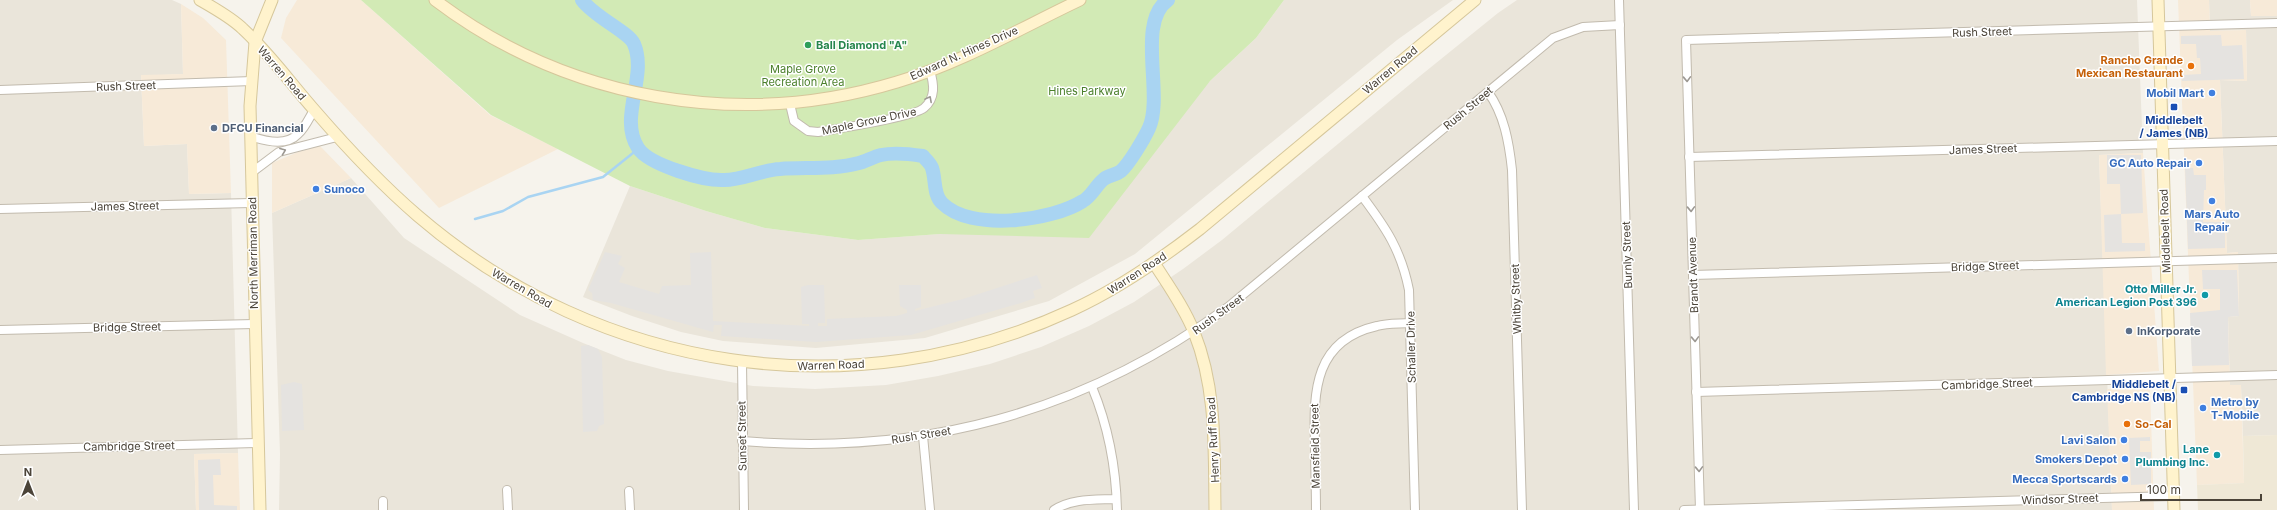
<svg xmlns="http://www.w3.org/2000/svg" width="2277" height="510" font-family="Inter,sans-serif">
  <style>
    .residential { fill: #eae5da }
    .commercial { fill: #f7ead8 }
    .education { fill: #efe8d6 }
    .green { fill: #d2eab5 }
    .parking { fill: #e5e3e0 }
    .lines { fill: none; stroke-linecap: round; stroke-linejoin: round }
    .stream { stroke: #a9d4f2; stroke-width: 2.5 }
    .river { stroke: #a9d4f2; stroke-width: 14 }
    .street-casing { stroke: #c2bbae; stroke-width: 10 }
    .secondary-casing { stroke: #d6c79b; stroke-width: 13 }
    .street { stroke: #fff; stroke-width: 8 }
    .secondary { stroke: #fff3cd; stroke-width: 11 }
    .oneway { stroke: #9c9892 }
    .leisure-dot { fill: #2e9e5b; stroke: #fff; stroke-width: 1.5 }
    .food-dot { fill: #e8710a; stroke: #fff; stroke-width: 1.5 }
    .shop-dot { fill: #3f7fe0; stroke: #fff; stroke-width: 1.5 }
    .transit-dot { fill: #1a4fb4; stroke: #fff; stroke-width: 1.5 }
    .service-dot { fill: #5c6f8a; stroke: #fff; stroke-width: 1.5 }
    .culture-dot { fill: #0f9aa8; stroke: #fff; stroke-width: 1.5 }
    .labels { text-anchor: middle; stroke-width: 3; stroke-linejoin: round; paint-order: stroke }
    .street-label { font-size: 11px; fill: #4b4439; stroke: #fff }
    .leisure-label { font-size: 11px; font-weight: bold; fill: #27864d; stroke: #fff; text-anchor: start }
    .food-label { font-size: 11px; font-weight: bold; fill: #c56008; stroke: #fff; text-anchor: end }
    .park-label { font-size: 11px; fill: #4a7f2a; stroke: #fff }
    .shop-label { font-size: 11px; font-weight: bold; fill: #366cbe; stroke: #fff; text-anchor: end }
    .transit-label { font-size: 11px; font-weight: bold; fill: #164399; stroke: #fff }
    .service-label { font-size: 11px; font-weight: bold; fill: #4e5e75; stroke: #fff; text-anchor: start }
    .culture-label { font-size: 11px; font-weight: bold; fill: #0d838f; stroke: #fff; text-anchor: end }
  </style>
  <rect width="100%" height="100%" fill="#f6f3ec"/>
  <g class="residential">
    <path d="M 0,0 L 172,0 L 181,4 L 183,74 L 141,76 L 144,146 L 187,144 L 189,194 L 231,193 L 238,453 L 194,454 L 196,510 L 0,510 Z"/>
    <path d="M 1284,0 L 1453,0 L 1397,40 L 1135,254 L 1049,301 L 925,338 L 816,348 L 723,341 L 681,332 L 632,316 L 583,297 L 630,186 L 706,211 L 765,228 L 858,240 L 940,234 L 1210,81 L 1256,38 Z"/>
    <path d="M 1517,0 L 2137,0 L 2143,153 L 2099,155 L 2112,510 L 279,510 L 280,454 L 272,213 L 351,178 L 404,238 L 520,315 L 583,343 L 626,360 L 668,371 L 753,386 L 815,389 L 886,385 L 938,376 L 990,364 L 1041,347 L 1089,326 L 1134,302 L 1183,269 L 1222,240 L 1420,76 L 1498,13 Z"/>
    <path d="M 2209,0 L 2250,0 L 2251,16 L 2277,16 L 2277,435 L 2243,436 L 2241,386 L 2230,386 L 2228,317 L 2239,316 L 2238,252 L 2227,253 L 2220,80 L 2247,81 L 2246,30 L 2210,31 Z"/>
  </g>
  <g class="commercial">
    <path d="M 297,0 L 361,0 L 490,115 L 558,149 L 439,208 L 281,38 L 286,18 Z"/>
    <path d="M 2178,0 L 2209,0 L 2210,31 L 2246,30 L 2247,81 L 2220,80 L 2227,253 L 2238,252 L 2239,316 L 2228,317 L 2230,385 L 2241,385 L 2244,483 L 2197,485 Z"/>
    <path d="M 2250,0 L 2277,0 L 2277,16 L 2251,16 Z"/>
    <path d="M 181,4 L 203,18 L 226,40 L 231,193 L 189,194 L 187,144 L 144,146 L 141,75 L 183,74 Z"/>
    <path d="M 320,146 L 351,178 L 272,213 L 272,163 L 298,152 Z"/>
    <path d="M 2143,153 L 2159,371 L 2106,375 L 2099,155 Z"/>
    <path d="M 2150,388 L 2154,510 L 2112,510 L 2107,389 Z"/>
    <path d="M 238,453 L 240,510 L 196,510 L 194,454 Z"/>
  </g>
  <path class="education" d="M 2277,435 L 2277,510 L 2198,510 L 2197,485 L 2244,483 L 2243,436 Z"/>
  <path class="green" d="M 361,0 L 1284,0 L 1256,38 L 1210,81 L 1089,238 L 940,234 L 858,240 L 765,228 L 706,211 L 630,186 L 491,115 Z"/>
  <g class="parking">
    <path d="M 2221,35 L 2222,46 L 2242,45 L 2244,79 L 2182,81 L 2182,75 L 2201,74 L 2200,58 L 2197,58 L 2196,44 L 2181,44 L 2181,36 Z"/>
    <path d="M 2107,155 L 2141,155 L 2143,213 L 2121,214 L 2120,184 L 2107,184 Z"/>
    <path d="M 2185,168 L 2193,168 L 2194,175 L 2206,175 L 2206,190 L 2204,190 L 2203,222 L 2225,222 L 2225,248 L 2188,249 Z"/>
    <path d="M 2121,214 L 2122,243 L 2145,243 L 2145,251 L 2105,252 L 2104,215 Z"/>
    <path d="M 605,252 L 622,256 L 618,264 L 625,268 L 619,282 L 659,294 L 662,286 L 691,285 L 690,253 L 711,252 L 713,321 L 809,326 L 809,324 L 802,324 L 801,287 L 808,285 L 824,285 L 825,323 L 818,323 L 818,326 L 827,326 L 827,319 L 896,316 L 907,313 L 907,310 L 900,306 L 899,285 L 921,285 L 921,307 L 915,309 L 915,311 L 963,299 L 1037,275 L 1042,288 L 1033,291 L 1035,298 L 1021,303 L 911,335 L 816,342 L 721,336 L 722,325 L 714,325 L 713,332 L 611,303 L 593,300 L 592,293 L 588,290 Z"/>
    <path d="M 2202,270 L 2237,270 L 2239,316 L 2228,317 L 2229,365 L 2192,366 L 2190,313 L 2220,310 L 2220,289 L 2203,289 Z"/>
    <path d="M 588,345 L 598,349 L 602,357 L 604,424 L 599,426 L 597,431 L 583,432 L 581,346 Z"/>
    <path d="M 294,382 L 302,384 L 304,430 L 282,431 L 281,385 Z"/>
    <path d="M 2150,437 L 2150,441 L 2140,441 L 2140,452 L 2151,452 L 2151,484 L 2131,485 L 2129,438 Z"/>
    <path d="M 220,459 L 221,475 L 213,475 L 214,505 L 237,506 L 237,510 L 199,510 L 198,460 Z"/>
  </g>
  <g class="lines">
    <path class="stream" d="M 475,219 L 503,211 L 528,197 L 603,177 L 638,149"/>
    <path class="river" d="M 582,0 C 594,17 629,32 634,44 C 648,77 618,117 638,148 C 649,165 704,181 724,180 C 743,180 761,170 780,169 C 806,167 833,170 859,163 C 866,161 873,157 881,155 C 895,152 910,154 923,156 C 926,160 931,164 932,168 C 936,179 933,195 942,203 C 970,232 1052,221 1083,201 C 1092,196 1096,185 1104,179 C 1109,175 1116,175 1121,171 C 1129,164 1144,139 1149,128 C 1164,95 1136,22 1168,0"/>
    <g class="street-casing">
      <g id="street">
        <path d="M 1619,0 L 1634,510"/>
        <path d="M 0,90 L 252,81"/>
        <path d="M 1488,92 C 1504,114 1509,142 1512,170 L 1522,510"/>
        <path d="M 790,104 L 794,121 L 808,131 L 818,132 C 837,129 913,117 924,108 C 936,98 934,84 930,71"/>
        <path d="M 250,136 C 264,141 286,147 298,134 C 305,128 309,118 314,110"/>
        <path d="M 1689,157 L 2277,141"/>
        <path d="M 251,173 L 279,152 L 337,137"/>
        <path d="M 1362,196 C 1386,228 1401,250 1409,290 L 1415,510"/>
        <path d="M 0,209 L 251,203"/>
        <path d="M 1693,275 L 2277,258"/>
        <path d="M 0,330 L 254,324"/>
        <path d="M 742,362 L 744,510"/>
        <path d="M 1092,387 C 1109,428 1116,466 1117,510"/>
        <path d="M 1696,392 L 2277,375"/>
        <path d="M 923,436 L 930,510"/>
        <path d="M 742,441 C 922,456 1082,413 1228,307 L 1553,38 L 1583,27 L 1620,25"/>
        <path d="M 0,450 L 258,443"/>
        <path d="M 507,490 L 508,510"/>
        <path d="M 629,491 L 630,510"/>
        <path d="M 383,501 L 383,510"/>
        <path d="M 1054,510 C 1072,498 1096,500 1116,499"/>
        <path d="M 1316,510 C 1316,488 1315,465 1315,443 C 1313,390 1315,340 1377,326 C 1388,323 1399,324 1410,323"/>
        <path d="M 1684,510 L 2173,496"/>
        <path d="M 1700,510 L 1686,40 L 2277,23"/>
      </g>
    </g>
    <g class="secondary-casing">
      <g id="secondary">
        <path d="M 200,0 C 214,8 232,18 243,29 C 270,54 292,85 316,112 C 348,149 382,185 418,216 C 601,373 853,411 1072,310 C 1118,289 1160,260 1200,229 L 1475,0"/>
        <path d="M 435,0 C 567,100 739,130 897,82 C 961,63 1021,28 1080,0"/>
        <path d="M 2158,0 L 2174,510"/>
        <path d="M 1154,263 C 1168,285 1184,307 1194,332 C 1217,389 1214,449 1215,510"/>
        <path d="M 260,510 L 250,106 L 255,42 L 272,0"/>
      </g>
    </g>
    <use href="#street" class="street"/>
    <use href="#secondary" class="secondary"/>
  </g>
  <defs><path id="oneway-chevron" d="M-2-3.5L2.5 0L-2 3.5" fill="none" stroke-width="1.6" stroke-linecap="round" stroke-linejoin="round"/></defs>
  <g class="oneway">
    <use href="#oneway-chevron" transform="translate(1687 79) rotate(88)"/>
    <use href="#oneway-chevron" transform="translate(929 99) rotate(-62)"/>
    <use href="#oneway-chevron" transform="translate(283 151) rotate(-21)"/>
    <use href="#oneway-chevron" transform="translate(1691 209) rotate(88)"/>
    <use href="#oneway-chevron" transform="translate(1695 339) rotate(88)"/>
    <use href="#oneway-chevron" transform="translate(1699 469) rotate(88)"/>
  </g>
  <circle class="leisure-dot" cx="808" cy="45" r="4"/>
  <g class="food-dot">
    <circle cx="2191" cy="66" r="4"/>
    <circle cx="2127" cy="424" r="4"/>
  </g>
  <g class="shop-dot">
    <circle cx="2212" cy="93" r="4"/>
    <circle cx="2199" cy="163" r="4"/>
    <circle cx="316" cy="189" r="4"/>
    <circle cx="2212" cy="201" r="4"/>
    <circle cx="2203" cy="408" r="4"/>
    <circle cx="2124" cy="440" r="4"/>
    <circle cx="2125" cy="459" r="4"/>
    <circle cx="2125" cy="479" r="4"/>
  </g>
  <g class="transit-dot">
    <rect x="2170" y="103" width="8" height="8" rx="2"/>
    <rect x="2180" y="386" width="8" height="8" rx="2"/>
  </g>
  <g class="service-dot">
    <circle cx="214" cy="128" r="4"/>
    <circle cx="2129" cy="331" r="4"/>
  </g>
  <g class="culture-dot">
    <circle cx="2205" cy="295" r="4"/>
    <circle cx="2217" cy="455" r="4"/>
  </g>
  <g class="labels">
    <g class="street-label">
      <text transform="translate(1982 32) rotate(-2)" y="4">Rush Street</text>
      <text transform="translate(964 53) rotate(-24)" y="4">Edward N. Hines Drive</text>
      <text transform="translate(1390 70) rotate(-40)" y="4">Warren Road</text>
      <text transform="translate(282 73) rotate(49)" y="4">Warren Road</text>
      <text transform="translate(126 86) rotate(-2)" y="4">Rush Street</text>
      <text transform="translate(1468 108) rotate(-40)" y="4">Rush Street</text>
      <text transform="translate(869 121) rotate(-12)" y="4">Maple Grove Drive</text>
      <text transform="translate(1983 149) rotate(-2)" y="4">James Street</text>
      <text transform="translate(125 206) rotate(-1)" y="4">James Street</text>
      <text transform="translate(2165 231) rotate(-92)" y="4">Middlebelt Road</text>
      <text transform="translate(253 253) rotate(-91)" y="4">North Merriman Road</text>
      <text transform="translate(1627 255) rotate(-92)" y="4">Burnly Street</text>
      <text transform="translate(1985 266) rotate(-2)" y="4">Bridge Street</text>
      <text transform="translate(1137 273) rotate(-33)" y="4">Warren Road</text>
      <text transform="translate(1693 275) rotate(-92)" y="4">Brandt Avenue</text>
      <text transform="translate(522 288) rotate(30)" y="4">Warren Road</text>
      <text transform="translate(1516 299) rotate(-92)" y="4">Whitby Street</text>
      <text transform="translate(1218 314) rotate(-36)" y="4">Rush Street</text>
      <text transform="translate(127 327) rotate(-1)" y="4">Bridge Street</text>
      <text transform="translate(1411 347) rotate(-91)" y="4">Schaller Drive</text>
      <text transform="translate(831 365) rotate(-2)" y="4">Warren Road</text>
      <text transform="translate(1987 384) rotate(-2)" y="4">Cambridge Street</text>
      <text transform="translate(921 435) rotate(-9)" y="4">Rush Street</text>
      <text transform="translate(742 436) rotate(-91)" y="4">Sunset Street</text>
      <text transform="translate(1213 440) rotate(-93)" y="4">Henry Ruff Road</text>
      <text transform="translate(129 446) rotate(-1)" y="4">Cambridge Street</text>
      <text transform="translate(1315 446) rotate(-91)" y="4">Mansfield Street</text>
      <text transform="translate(2060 499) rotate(-2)" y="4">Windsor Street</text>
    </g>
    <g class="leisure-label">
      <text x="816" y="49">Ball Diamond "A"</text>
    </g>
    <g class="food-label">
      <text x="2183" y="64">Rancho Grande<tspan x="2183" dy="13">Mexican Restaurant</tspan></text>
      <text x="2135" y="428" text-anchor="start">So-Cal</text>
    </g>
    <g class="park-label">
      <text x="803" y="73">Maple Grove<tspan x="803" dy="13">Recreation Area</tspan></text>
      <text x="1087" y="95">Hines Parkway</text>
    </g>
    <g class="shop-label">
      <text x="2204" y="97">Mobil Mart</text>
      <text x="2191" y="167">GC Auto Repair</text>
      <text x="324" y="193" text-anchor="start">Sunoco</text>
      <text x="2212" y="218" text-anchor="middle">Mars Auto<tspan x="2212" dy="13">Repair</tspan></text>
      <text x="2211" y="406" text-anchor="start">Metro by<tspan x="2211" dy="13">T-Mobile</tspan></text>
      <text x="2116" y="444">Lavi Salon</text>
      <text x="2117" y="463">Smokers Depot</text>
      <text x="2117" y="483">Mecca Sportscards</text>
    </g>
    <g class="transit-label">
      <text x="2174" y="124">Middlebelt<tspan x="2174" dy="13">/ James (NB)</tspan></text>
      <text x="2176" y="388" text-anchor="end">Middlebelt /<tspan x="2176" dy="13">Cambridge NS (NB)</tspan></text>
    </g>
    <g class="service-label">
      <text x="222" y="132">DFCU Financial</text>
      <text x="2137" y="335">InKorporate</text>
    </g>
    <g class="culture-label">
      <text x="2197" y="293">Otto Miller Jr.<tspan x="2197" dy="13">American Legion Post 396</tspan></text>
      <text x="2209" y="453">Lane<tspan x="2209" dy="13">Plumbing Inc.</tspan></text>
    </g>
  </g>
  <g transform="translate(28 482)" stroke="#ffffff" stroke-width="3" paint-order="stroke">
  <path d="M0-3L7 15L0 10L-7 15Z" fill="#4b4439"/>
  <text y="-6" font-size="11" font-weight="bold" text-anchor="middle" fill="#4b4439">N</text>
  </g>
  <path d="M2141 494v6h120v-6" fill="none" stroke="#4b4439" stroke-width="2"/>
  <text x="2147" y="494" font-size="12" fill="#4b4439" stroke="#ffffff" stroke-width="3" paint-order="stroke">100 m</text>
</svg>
